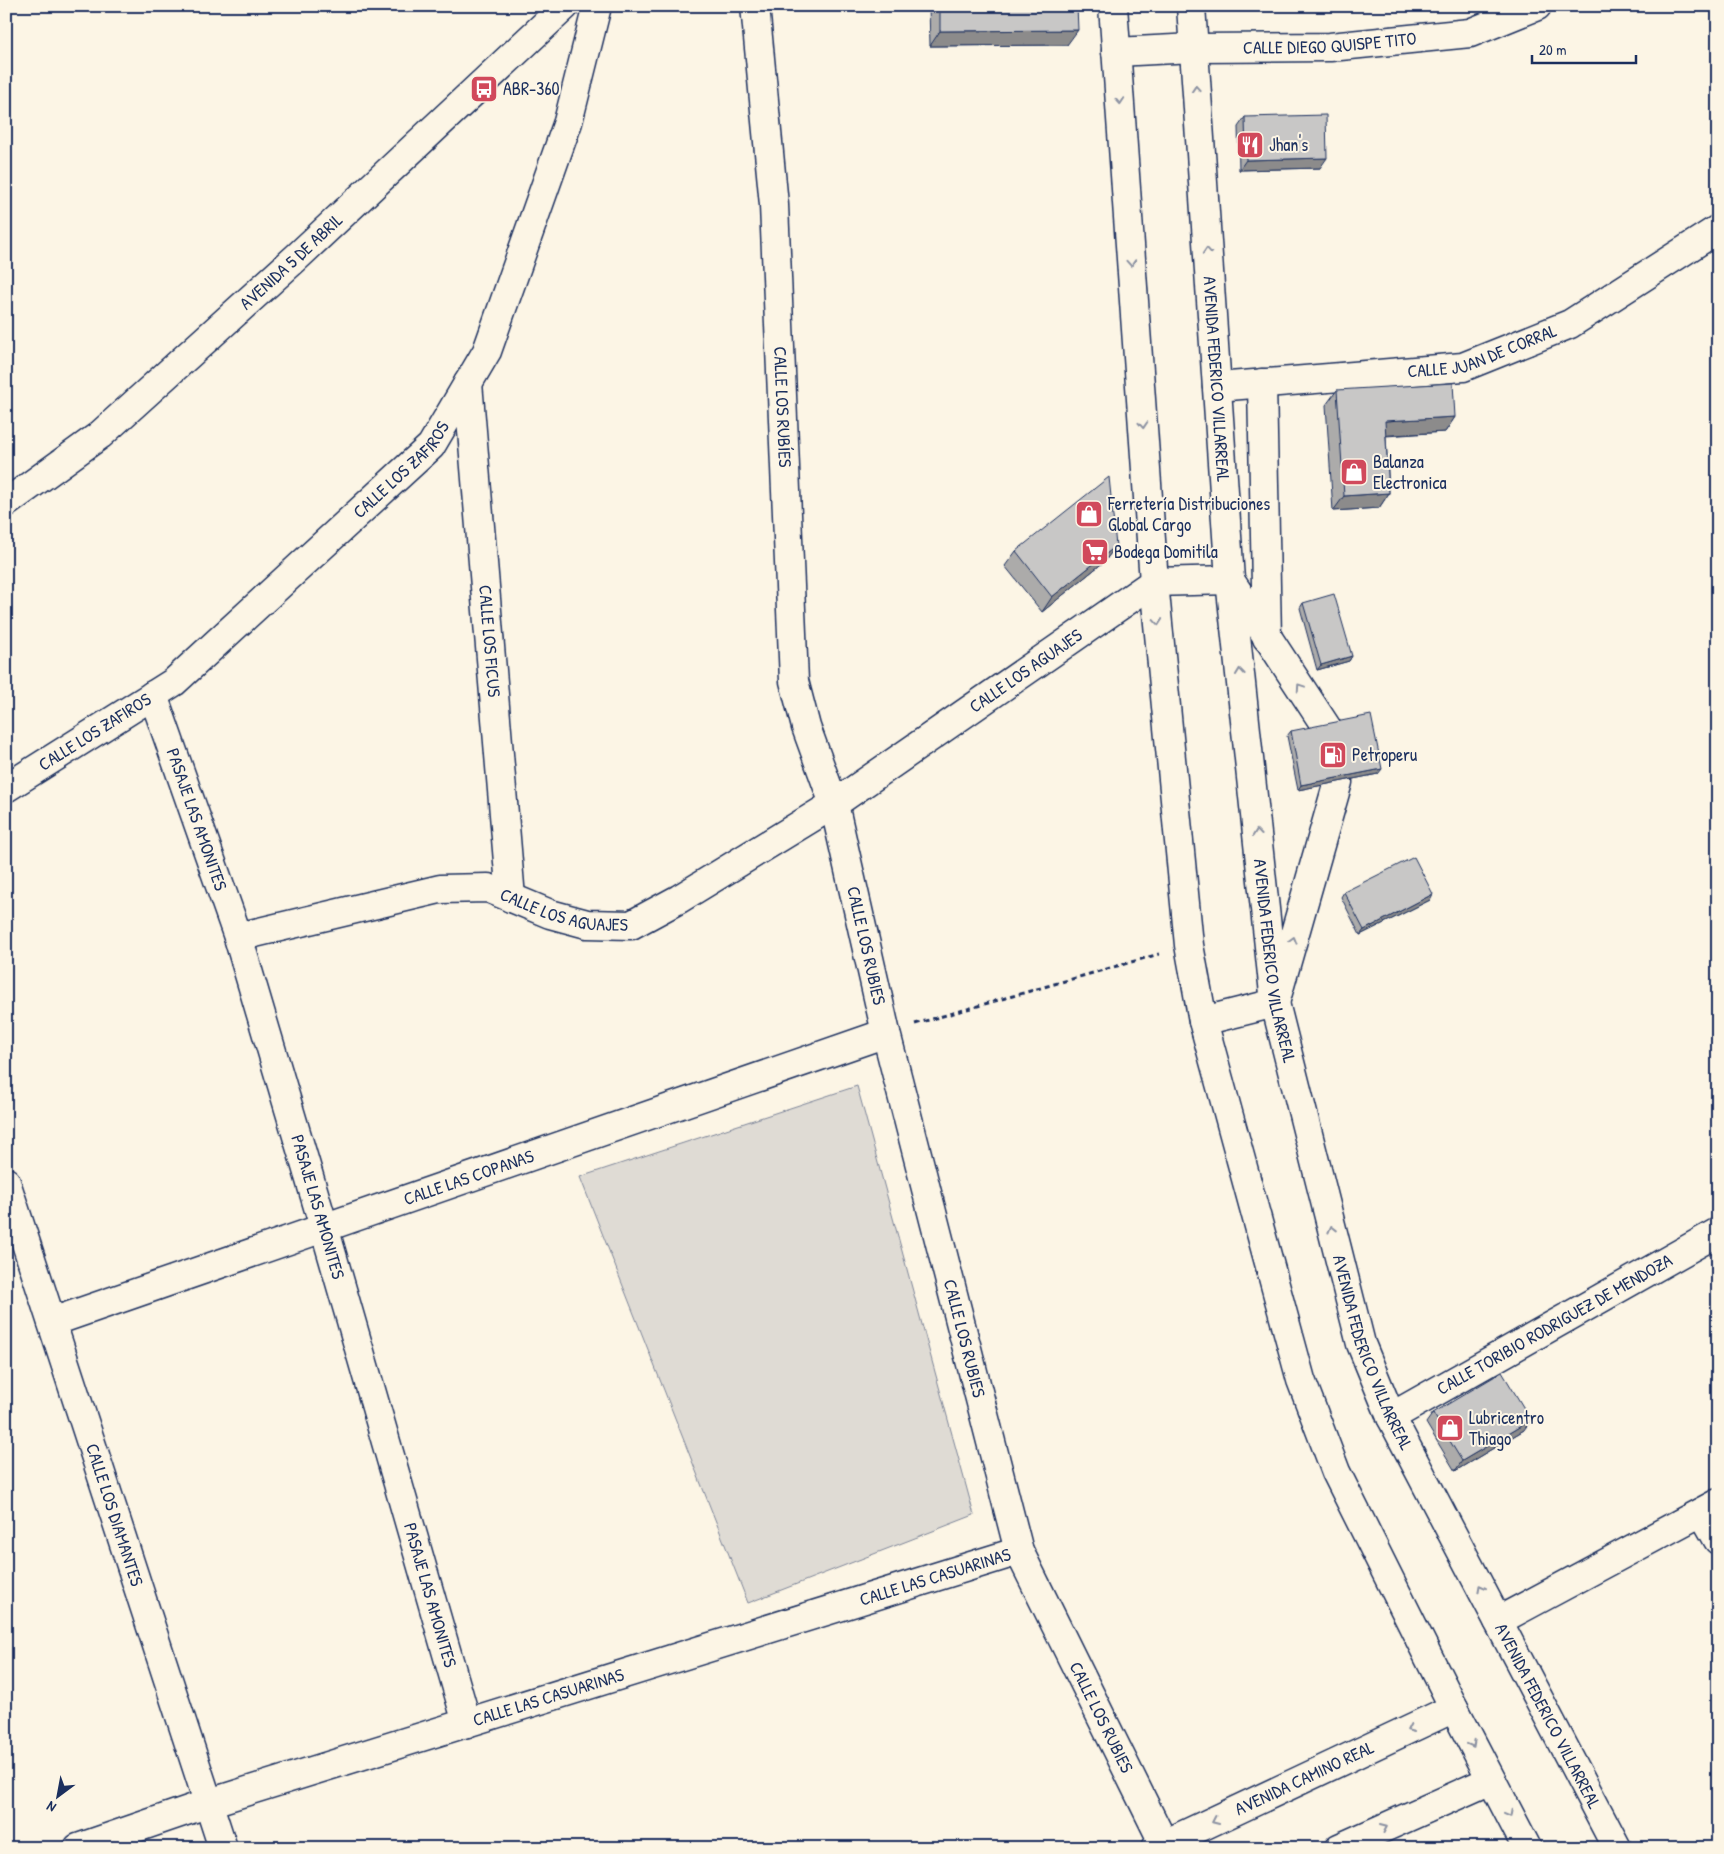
<svg xmlns="http://www.w3.org/2000/svg" width="1724" height="1854" font-family="'Patrick Hand',sans-serif">
  <style>
    .park { fill: #dfdbd4; stroke: #7d8599 }
    .lines { fill: none; stroke-linecap: round; stroke-linejoin: round }
    .minor-casing { stroke: #1b2f5e; stroke-width: 31 }
    .major-casing { stroke: #1b2f5e; stroke-width: 31 }
    .path { stroke: #1b2f5e; stroke-width: 3; stroke-dasharray: 5 4; stroke-linecap: butt }
    .minor { stroke: #fcf5e5; stroke-width: 28 }
    .major { stroke: #fcf5e5; stroke-width: 28 }
    .wall { fill: #acabaa; stroke: #1b2f5e }
    .shaded-wall { fill: #8c8b8b; stroke: #1b2f5e }
    .building { fill: #c8c7c6; stroke: #1b2f5e }
    .oneway { stroke: #8c92a2 }
    .labels { text-anchor: middle; stroke-width: 4; stroke-linejoin: round; paint-order: stroke }
    .street-label { font-size: 18px; fill: #1b2f5e; stroke: #fcf5e5 }
    .poi-label { font-size: 18px; fill: #1b2f5e; stroke: #fcf5e5; text-anchor: start }
  </style>
  <rect width="100%" height="100%" fill="#fcf5e5"/>
  <filter id="ink" filterUnits="userSpaceOnUse"><feTurbulence type="fractalNoise" baseFrequency=".02" numOctaves="2"/><feDisplacementMap in="SourceGraphic" scale="10" xChannelSelector="R" yChannelSelector="G"/><feConvolveMatrix kernelMatrix="1 2 1 2 8 2 1 2 1" color-interpolation-filters="sRGB"/></filter>
  <g filter="url(#ink)">
    <path class="park" d="M 857,1086 L 974,1515 L 748,1603 L 580,1177 Z"/>
    <g class="lines">
      <g class="minor-casing">
        <g id="minor">
          <path id="s1" d="M 755,6 L 774,205 L 794,681 L 806,727 L 834,804 L 886,1033 L 1019,1551 L 1166,1848"/>
          <path id="s2" d="M 1116,52 L 1194,48 L 1330,47 L 1470,33 L 1537,6"/>
          <path id="s3" d="M 468,383 L 511,898"/>
          <path d="M 1262,383 L 1267,638"/>
          <path id="s4" d="M 1217,387 L 1463,367 L 1570,324 L 1718,229"/>
          <path id="s5" d="M 6,503 L 100,435 L 297,257 L 565,6"/>
          <path id="s6" d="M 153,695 L 238,937 L 324,1227 L 467,1723"/>
          <path id="s7" d="M 6,788 L 174,682 L 431,446 L 487,351 L 568,122 L 597,6"/>
          <path id="s8" d="M 238,937 L 440,889 L 488,888 L 550,914 L 587,924 L 631,925 L 679,899 L 834,804 L 1154,582 L 1230,580 L 1327,728"/>
          <path d="M 1275,1003 L 1338,782"/>
          <path id="s9" d="M 6,1182 L 223,1848"/>
          <path id="s10" d="M 52,1322 L 886,1033"/>
          <path id="s11" d="M 1391,1417 L 1718,1232"/>
          <path d="M 1702,1512 L 1718,1540"/>
          <path d="M 1498,1621 L 1718,1503"/>
          <path id="s12" d="M 78,1848 L 209,1803 L 1019,1551"/>
          <path id="s13" d="M 1156,1848 L 1454,1708"/>
          <path d="M 1339,1848 L 1491,1780"/>
        </g>
      </g>
      <g class="major-casing">
        <g id="major">
          <path d="M 1113,6 L 1154,582 L 1189,945 L 1203,1021 L 1301,1380 L 1336,1472 L 1454,1708 L 1527,1848"/>
          <path id="s14" d="M 1191,6 L 1230,580 L 1275,1003 L 1361,1344 L 1391,1417 L 1617,1848"/>
          <path d="M 1203,1021 L 1275,1003"/>
        </g>
      </g>
      <path class="path" d="M 915,1024 L 1159,954"/>
      <use href="#minor" class="minor"/>
      <use href="#major" class="major"/>
    </g>
    <g class="wall">
      <path d="M 929,6 L 1077,6 L 1067,45 L 930,46 Z"/>
      <path d="M 1245,117 L 1320,168 L 1239,170 L 1238,127 Z"/>
      <path d="M 1337,390 L 1455,417 L 1445,432 L 1386,436 L 1389,493 L 1379,508 L 1333,511 L 1326,405 Z"/>
      <path d="M 1116,546 L 1105,561 L 1042,612 L 1005,566 L 1016,551 Z"/>
      <path d="M 1303,603 L 1352,656 L 1349,661 L 1317,670 L 1300,608 Z"/>
      <path d="M 1291,731 L 1378,774 L 1298,790 L 1287,736 Z"/>
      <path d="M 1344,892 L 1430,900 L 1360,935 L 1341,897 Z"/>
      <path d="M 1433,1413 L 1524,1430 L 1455,1471 L 1426,1423 Z"/>
    </g>
    <g class="shaded-wall">
      <path d="M 1078,30 L 1067,45 L 930,46 L 940,31 Z"/>
      <path d="M 1327,158 L 1320,168 L 1239,170 L 1246,160 Z"/>
      <path d="M 1455,417 L 1445,432 L 1375,436 L 1385,421 Z"/>
      <path d="M 1389,493 L 1379,508 L 1333,511 L 1344,496 Z"/>
      <path d="M 1116,546 L 1105,561 L 1042,612 L 1052,597 Z"/>
      <path d="M 1352,656 L 1349,661 L 1317,670 L 1321,665 Z"/>
      <path d="M 1382,769 L 1378,774 L 1298,790 L 1301,785 Z"/>
      <path d="M 1433,894 L 1430,900 L 1360,935 L 1364,930 Z"/>
      <path d="M 1531,1420 L 1524,1430 L 1455,1471 L 1462,1461 Z"/>
    </g>
    <g class="building">
      <path d="M 940,6 L 1077,6 L 1078,30 L 940,31 Z"/>
      <path d="M 1326,115 L 1327,158 L 1246,160 L 1245,117 Z"/>
      <path d="M 1453,383 L 1455,417 L 1385,421 L 1389,493 L 1344,496 L 1337,390 Z"/>
      <path d="M 1109,477 L 1116,546 L 1052,597 L 1016,551 Z"/>
      <path d="M 1334,594 L 1352,656 L 1321,665 L 1303,603 Z"/>
      <path d="M 1371,715 L 1382,769 L 1301,785 L 1291,731 Z"/>
      <path d="M 1414,857 L 1433,894 L 1364,930 L 1344,892 Z"/>
      <path d="M 1502,1372 L 1531,1420 L 1462,1461 L 1433,1413 Z"/>
    </g>
    <defs><path id="oneway-chevron" d="M-2-3.5L2.5 0L-2 3.5" fill="none" stroke-width="1.6" stroke-linecap="round" stroke-linejoin="round" transform="scale(1.25)"/></defs>
    <g class="oneway">
      <use href="#oneway-chevron" transform="translate(1196 89) rotate(-94)"/>
      <use href="#oneway-chevron" transform="translate(1120 101) rotate(86)"/>
      <use href="#oneway-chevron" transform="translate(1207 251) rotate(-94)"/>
      <use href="#oneway-chevron" transform="translate(1131 263) rotate(86)"/>
      <use href="#oneway-chevron" transform="translate(1143 425) rotate(86)"/>
      <use href="#oneway-chevron" transform="translate(1158 622) rotate(85)"/>
      <use href="#oneway-chevron" transform="translate(1240 672) rotate(-96)"/>
      <use href="#oneway-chevron" transform="translate(1300 687) rotate(-124)"/>
      <use href="#oneway-chevron" transform="translate(1257 833) rotate(-96)"/>
      <use href="#oneway-chevron" transform="translate(1293 940) rotate(-74)"/>
      <use href="#oneway-chevron" transform="translate(1332 1229) rotate(-104)"/>
      <use href="#oneway-chevron" transform="translate(1481 1588) rotate(-118)"/>
      <use href="#oneway-chevron" transform="translate(1410 1729) rotate(155)"/>
      <use href="#oneway-chevron" transform="translate(1472 1744) rotate(62)"/>
      <use href="#oneway-chevron" transform="translate(1509 1814) rotate(62)"/>
      <use href="#oneway-chevron" transform="translate(1215 1821) rotate(155)"/>
      <use href="#oneway-chevron" transform="translate(1384 1828) rotate(-24)"/>
    </g>
  </g>
  <defs>
    <g id="bus-square" transform="scale(1.4375)"><rect x="-9" y="-9" width="18" height="18" rx="4" fill="#d1495b" stroke="#fcf5e5"/><path d="M-5-6H5V4H4V6H2V4H-2V6H-4V4H-5ZM-3.5-4V0h7V-4ZM-3.5 1.2v1.5H-2V1.2ZM2 1.2v1.5H3.5V1.2Z" fill="#fff"/></g>
    <g id="restaurant-square" transform="scale(1.4375)"><rect x="-9" y="-9" width="18" height="18" rx="4" fill="#d1495b" stroke="#fcf5e5"/><path d="M-5-6h1v4h1v-4h1v4h1v-4h1v5L-1.5 .5V6h-2V.5L-5-1ZM5-6V6H3V1.5H1.5Q1.5-4 5-6Z" fill="#fff"/></g>
    <g id="shop-square" transform="scale(1.4375)"><rect x="-9" y="-9" width="18" height="18" rx="4" fill="#d1495b" stroke="#fcf5e5"/><path d="M-5-2.5h2.3a2.7 3.5 0 0 1 5.4 0H5L5.5 6h-11ZM-1.5-2.5h3a1.5 2.3 0 0 0-3 0Z" fill="#fff"/></g>
    <g id="supermarket-square" transform="scale(1.4375)"><rect x="-9" y="-9" width="18" height="18" rx="4" fill="#d1495b" stroke="#fcf5e5"/><path d="M-6-5.5h2.5l.6 2H6L4.5 2H-2.5L-4.4-4H-6ZM-1.5 3.2a1.3 1.3 0 1 0 .1 0ZM3 3.2a1.3 1.3 0 1 0 .1 0Z" fill="#fff"/></g>
    <g id="fuel-square" transform="scale(1.4375)"><rect x="-9" y="-9" width="18" height="18" rx="4" fill="#d1495b" stroke="#fcf5e5"/><path d="M-5.5-6h7V0h2V4h1.3V-2.5L3-4.5l.8-.8L6-3V5H2.5V1h-1V6h-7ZM-4.2-4.7v3.2H.2V-4.7Z" fill="#fff"/></g>
  </defs>
  <g fill-rule="evenodd">
    <use href="#bus-square" x="484" y="89"/>
    <use href="#restaurant-square" x="1250" y="145"/>
    <use href="#shop-square" x="1354" y="472"/>
    <use href="#shop-square" x="1089" y="514"/>
    <use href="#supermarket-square" x="1095" y="552"/>
    <use href="#fuel-square" x="1333" y="755"/>
    <use href="#shop-square" x="1450" y="1428"/>
  </g>
  <g class="labels">
    <g class="street-label">
      <text dy="6" stroke="none"><textPath href="#s2" startOffset="214">CALLE DIEGO QUISPE TITO</textPath></text>
      <text dy="6" stroke="none"><textPath href="#s5" startOffset="374">AVENIDA 5 DE ABRIL</textPath></text>
      <text dy="6" stroke="none"><textPath href="#s4" startOffset="269">CALLE JUAN DE CORRAL</textPath></text>
      <text dy="6" stroke="none"><textPath href="#s14" startOffset="374">AVENIDA FEDERICO VILLARREAL</textPath></text>
      <text dy="6" stroke="none"><textPath href="#s1" startOffset="402">CALLE LOS RUBÍES</textPath></text>
      <text dy="6" stroke="none"><textPath href="#s7" startOffset="510">CALLE LOS ZAFIROS</textPath></text>
      <text dy="6" stroke="none"><textPath href="#s3" startOffset="259">CALLE LOS FICUS</textPath></text>
      <text dy="6" stroke="none"><textPath href="#s8" startOffset="875">CALLE LOS AGUAJES</textPath></text>
      <text dy="6" stroke="none"><textPath href="#s7" startOffset="105">CALLE LOS ZAFIROS</textPath></text>
      <text dy="6" stroke="none"><textPath href="#s6" startOffset="132">PASAJE LAS AMONITES</textPath></text>
      <text dy="6" stroke="none"><textPath href="#s8" startOffset="336">CALLE LOS AGUAJES</textPath></text>
      <text dy="6" stroke="none"><textPath href="#s1" startOffset="951">CALLE LOS RUBIES</textPath></text>
      <text dy="6" stroke="none"><textPath href="#s14" startOffset="959">AVENIDA FEDERICO VILLARREAL</textPath></text>
      <text dy="6" stroke="none"><textPath href="#s10" startOffset="441">CALLE LAS COPANAS</textPath></text>
      <text dy="6" stroke="none"><textPath href="#s6" startOffset="538">PASAJE LAS AMONITES</textPath></text>
      <text dy="6" stroke="none"><textPath href="#s11" startOffset="188">CALLE TORIBIO RODRIGUEZ DE MENDOZA</textPath></text>
      <text dy="6" stroke="none"><textPath href="#s1" startOffset="1356">CALLE LOS RUBIES</textPath></text>
      <text dy="6" stroke="none"><textPath href="#s14" startOffset="1364">AVENIDA FEDERICO VILLARREAL</textPath></text>
      <text dy="6" stroke="none"><textPath href="#s9" startOffset="350">CALLE LOS DIAMANTES</textPath></text>
      <text dy="6" stroke="none"><textPath href="#s12" startOffset="899">CALLE LAS CASUARINAS</textPath></text>
      <text dy="6" stroke="none"><textPath href="#s6" startOffset="942">PASAJE LAS AMONITES</textPath></text>
      <text dy="6" stroke="none"><textPath href="#s12" startOffset="494">CALLE LAS CASUARINAS</textPath></text>
      <text dy="6" stroke="none"><textPath href="#s14" startOffset="1769">AVENIDA FEDERICO VILLARREAL</textPath></text>
      <text dy="6" stroke="none"><textPath href="#s1" startOffset="1761">CALLE LOS RUBIES</textPath></text>
      <text dy="6" stroke="none"><textPath href="#s13" startOffset="164">AVENIDA CAMINO REAL</textPath></text>
    </g>
    <g class="poi-label">
      <text x="503" y="95">ABR-360</text>
      <text x="1269" y="151">Jhan's</text>
      <text x="1373" y="468">Balanza<tspan x="1373" dy="21">Electronica</tspan></text>
      <text x="1108" y="510">Ferretería Distribuciones<tspan x="1108" dy="21">Global Cargo</tspan></text>
      <text x="1114" y="558">Bodega Domitila</text>
      <text x="1352" y="761">Petroperu</text>
      <text x="1469" y="1424">Lubricentro<tspan x="1469" dy="21">Thiago</tspan></text>
    </g>
  </g>
  <rect width="1724" height="1854" fill="none" stroke="#fcf5e5" stroke-width="25"/>
  <rect x="12" y="12" width="1699" height="1829" fill="none" stroke="#1b2f5e" stroke-width="2" filter="url(#ink)"/>
  <g transform="translate(58 1796) rotate(212)" stroke="#fcf5e5" stroke-width="4" paint-order="stroke">
  <path d="M0-4L9 19L0 12L-9 19Z" fill="#1b2f5e"/>
  <text y="-8" font-size="14" font-weight="bold" text-anchor="middle" fill="#1b2f5e">N</text>
  </g>
  <path d="M1532 55v8h104v-8" fill="none" stroke="#1b2f5e" stroke-width="2.5"/>
  <text x="1539" y="55" font-size="15" fill="#1b2f5e" stroke="#fcf5e5" stroke-width="4" paint-order="stroke">20 m</text>
</svg>
